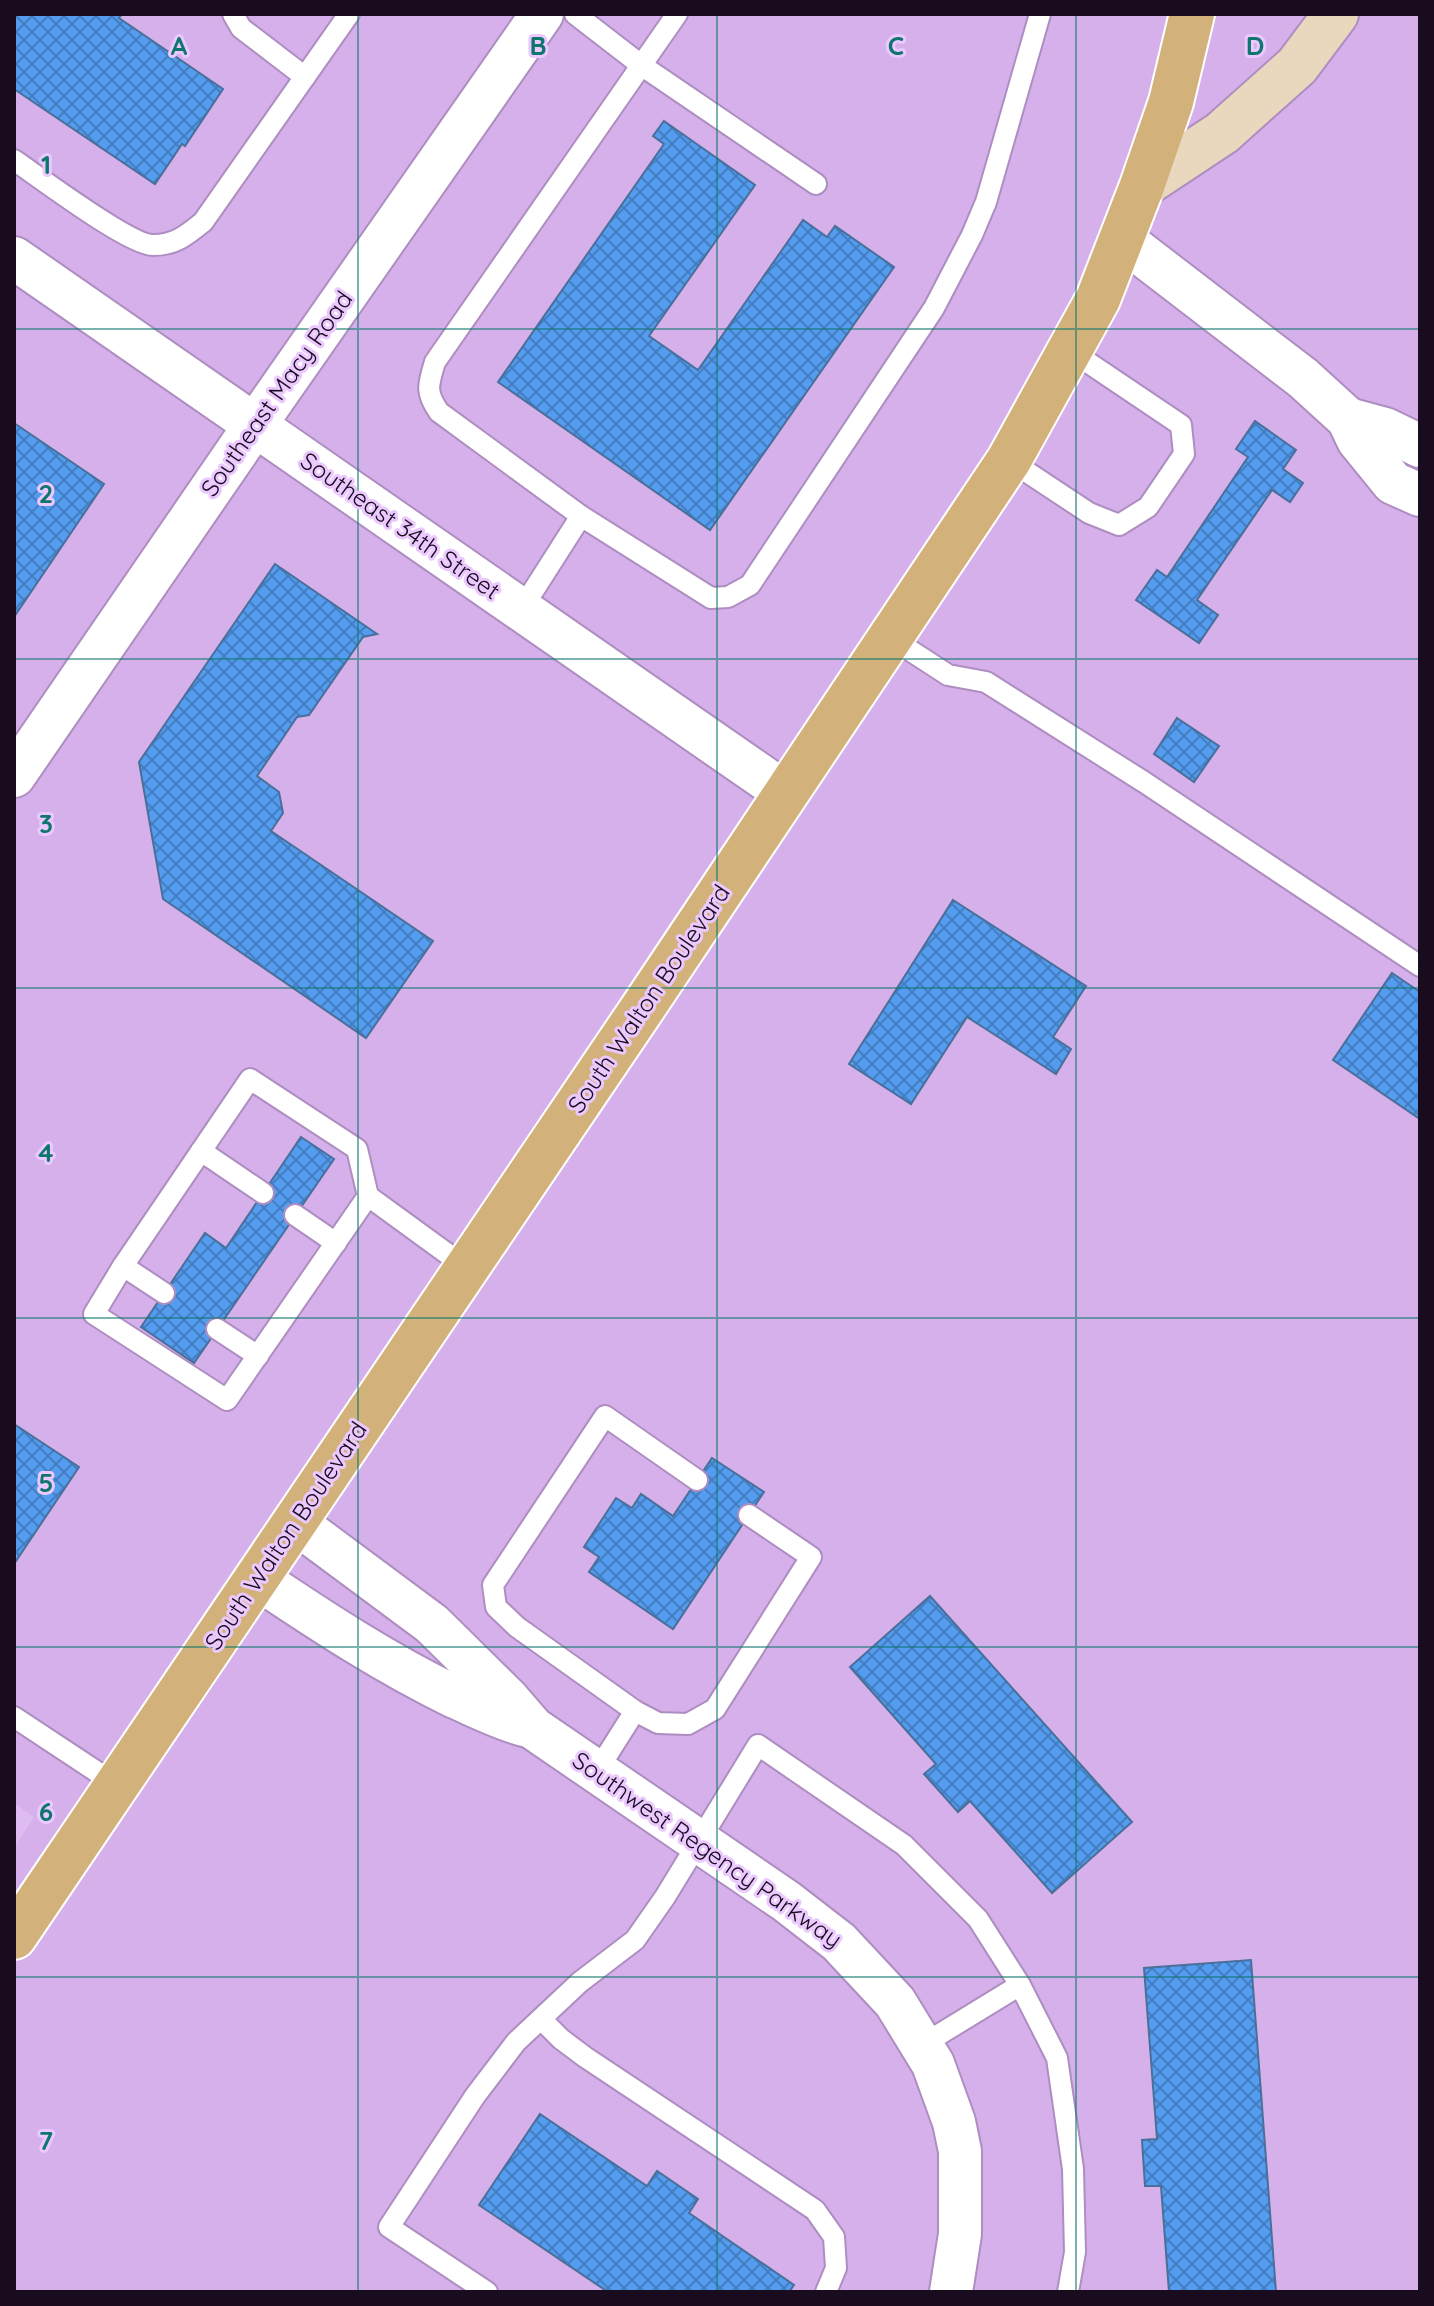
<svg xmlns="http://www.w3.org/2000/svg" width="1434" height="2306" font-family="Quicksand,sans-serif">
  <style>
    .built { fill: #d5b0ea }
    .building { fill: url(#building-cross-hatch); stroke: #496f9a; stroke-width: 2 }
    .lines { fill: none; stroke-linecap: round; stroke-linejoin: round }
    .lane-casing { stroke: #ae8dc0; stroke-width: 24 }
    .street-casing { stroke: #ae8dc0; stroke-width: 46 }
    .secondary-casing { stroke: #ae8dc0; stroke-width: 48 }
    .primary-casing { stroke: #fff; stroke-width: 48 }
    .lane { stroke: #fff; stroke-width: 20 }
    .street { stroke: #fff; stroke-width: 42 }
    .secondary { stroke: #e9d8bd; stroke-width: 44 }
    .primary { stroke: #d3b17b; stroke-width: 44 }
    .grid { fill: none; stroke: #0f766e; stroke-width: 2; stroke-opacity: 0.55 }
    .labels { text-anchor: middle; stroke-width: 6; stroke-linejoin: round; paint-order: stroke }
    .street-label { font-size: 24px; fill: #190c1f; stroke: #ebc9ff }
    .grid-label { font-size: 26px; text-anchor: middle; font-weight: bold; fill: #0f766e; stroke: #ebc9ff; stroke-width: 6; stroke-linejoin: round; paint-order: stroke }
  </style>
  <defs>
    <pattern id="building-cross-hatch" width="8" height="8" patternUnits="userSpaceOnUse" patternTransform="scale(2)"><rect width="8" height="8" fill="#539cef"/><path d="M0 0l8 8M0 8l8-8" fill="none" stroke="#447ec1"/></pattern>
  </defs>
  <rect width="100%" height="100%" fill="#debcf1"/>
  <path class="built" d="M 14,14 L 1420,14 L 1420,2292 L 14,2292 L 14,1848 L 34,1817 L 14,1803 Z"/>
  <g class="building">
    <path d="M 17,14 L 122,14 L 119,18 L 223,89 L 185,146 L 182,144 L 155,184 L 14,89 L 14,19 Z"/>
    <path d="M 664,121 L 755,185 L 649,336 L 698,370 L 803,220 L 827,237 L 835,226 L 894,267 L 710,530 L 498,382 L 664,144 L 653,136 Z"/>
    <path d="M 1255,421 L 1296,450 L 1283,469 L 1303,483 L 1290,502 L 1272,490 L 1197,600 L 1218,615 L 1199,643 L 1136,600 L 1157,570 L 1167,577 L 1248,457 L 1236,449 Z"/>
    <path d="M 14,423 L 104,484 L 14,617 Z"/>
    <path d="M 275,564 L 377,634 L 363,637 L 309,715 L 297,717 L 257,776 L 279,792 L 283,813 L 271,831 L 433,941 L 366,1038 L 163,899 L 139,762 Z"/>
    <path d="M 1177,718 L 1219,746 L 1194,782 L 1154,754 Z"/>
    <path d="M 953,900 L 1086,986 L 1053,1037 L 1071,1049 L 1056,1074 L 967,1017 L 911,1104 L 849,1064 Z"/>
    <path d="M 1392,973 L 1420,992 L 1420,1119 L 1333,1060 Z"/>
    <path d="M 301,1137 L 334,1159 L 194,1363 L 141,1327 L 205,1233 L 226,1248 Z"/>
    <path d="M 14,1424 L 79,1467 L 14,1564 Z"/>
    <path d="M 712,1458 L 764,1492 L 673,1629 L 589,1572 L 599,1557 L 584,1547 L 616,1498 L 632,1508 L 641,1494 L 673,1516 Z"/>
    <path d="M 930,1596 L 1132,1822 L 1052,1893 L 970,1801 L 958,1812 L 924,1774 L 936,1764 L 850,1667 Z"/>
    <path d="M 1251,1960 L 1276,2292 L 1169,2292 L 1161,2186 L 1145,2186 L 1142,2140 L 1157,2139 L 1144,1968 Z"/>
    <path d="M 540,2114 L 647,2186 L 657,2171 L 698,2199 L 689,2213 L 794,2285 L 789,2292 L 608,2292 L 479,2205 Z"/>
  </g>
  <g class="lines">
    <g class="lane-casing">
      <g id="lane">
        <path d="M 233,14 L 241,28 L 305,77"/>
        <path d="M 575,14 L 641,65 L 816,184"/>
        <path d="M 14,160 C 39,177 129,245 153,245 C 175,245 187,235 203,222 L 349,14"/>
        <path d="M 1009,460 L 1089,513 L 1119,525 L 1148,507 L 1184,454 L 1181,425 L 1071,351"/>
        <path d="M 581,516 L 711,598 L 728,597 L 750,585 L 934,308 L 972,235 L 986,202 L 1040,14"/>
        <path d="M 521,610 L 581,516 L 439,412 C 425,392 428,385 435,362 L 677,14"/>
        <path d="M 891,638 L 948,675 L 986,682 L 1144,782 L 1420,966"/>
        <path d="M 201,1151 L 263,1193"/>
        <path d="M 368,1196 L 227,1400 L 94,1314 L 123,1266 L 250,1079 L 357,1149 L 368,1196 L 467,1268"/>
        <path d="M 295,1215 L 336,1243"/>
        <path d="M 123,1266 L 164,1293"/>
        <path d="M 217,1329 L 258,1356"/>
        <path d="M 635,1711 L 658,1723 L 688,1724 L 715,1709 L 811,1557 L 749,1515"/>
        <path d="M 14,1717 L 117,1785"/>
        <path d="M 597,1771 L 635,1711 L 517,1627 L 496,1607 L 493,1585 L 605,1416 L 697,1480"/>
        <path d="M 541,2019 L 561,2039 L 585,2057 L 815,2210 L 834,2237 L 836,2268 L 826,2292"/>
        <path d="M 922,2045 L 1020,1985"/>
        <path d="M 487,2292 L 389,2227 L 475,2096 L 516,2042 L 580,1982 L 635,1940 L 665,1897 L 758,1745 L 904,1845 L 978,1919 L 1020,1985 L 1057,2058 L 1073,2169 L 1075,2252 L 1068,2292"/>
      </g>
    </g>
    <g class="street-casing">
      <g id="street">
        <path d="M 1122,239 L 1303,378 L 1348,419 L 1358,440 L 1393,483 L 1420,495"/>
        <path d="M 14,258 L 787,794"/>
        <path d="M 1348,419 L 1385,429 L 1420,446"/>
        <path d="M 14,776 L 255,425 L 542,14"/>
        <path d="M 296,1523 L 432,1624 L 508,1699 L 533,1728 L 786,1901 L 839,1942 L 895,2002 L 933,2064 L 954,2122 L 960,2151 L 960,2234 L 951,2292"/>
        <path d="M 257,1578 C 321,1621 385,1663 455,1697 C 478,1707 499,1718 524,1725"/>
      </g>
    </g>
    <g class="secondary-casing">
      <path id="secondary" d="M 1142,186 L 1222,133 L 1297,66 L 1336,14"/>
    </g>
    <g class="primary-casing">
      <path id="primary" d="M 14,1937 L 642,1009 L 1009,460 L 1098,299 L 1142,186 L 1171,102 L 1192,14"/>
    </g>
    <use href="#lane" class="lane"/>
    <use href="#street" class="street"/>
    <use href="#secondary" class="secondary"/>
    <use href="#primary" class="primary"/>
  </g>
  <path class="grid" d="M 358,14 L 358,2292M 717,14 L 717,2292M 1076,14 L 1076,2292M 14,329 L 1420,329M 14,659 L 1420,659M 14,988 L 1420,988M 14,1318 L 1420,1318M 14,1647 L 1420,1647M 14,1977 L 1420,1977"/>
  <g class="labels">
    <g class="street-label">
      <text transform="translate(277 394) rotate(-55)" y="8">Southeast Macy Road</text>
      <text transform="translate(400 526) rotate(35)" y="8">Southeast 34th Street</text>
      <text transform="translate(649 999) rotate(-56)" y="8">South Walton Boulevard</text>
      <text transform="translate(286 1536) rotate(-56)" y="8">South Walton Boulevard</text>
      <text transform="translate(707 1850) rotate(35)" y="8">Southwest Regency Parkway</text>
    </g>
  </g>
  <g class="grid-label">
    <text x="179" y="55">A</text>
    <text x="538" y="55">B</text>
    <text x="896" y="55">C</text>
    <text x="1255" y="55">D</text>
    <text x="46" y="174">1</text>
    <text x="46" y="503">2</text>
    <text x="46" y="833">3</text>
    <text x="46" y="1162">4</text>
    <text x="46" y="1492">5</text>
    <text x="46" y="1821">6</text>
    <text x="46" y="2150">7</text>
  </g>
  <rect width="1434" height="2306" fill="none" stroke="#190c1f" stroke-width="32"/>
</svg>
